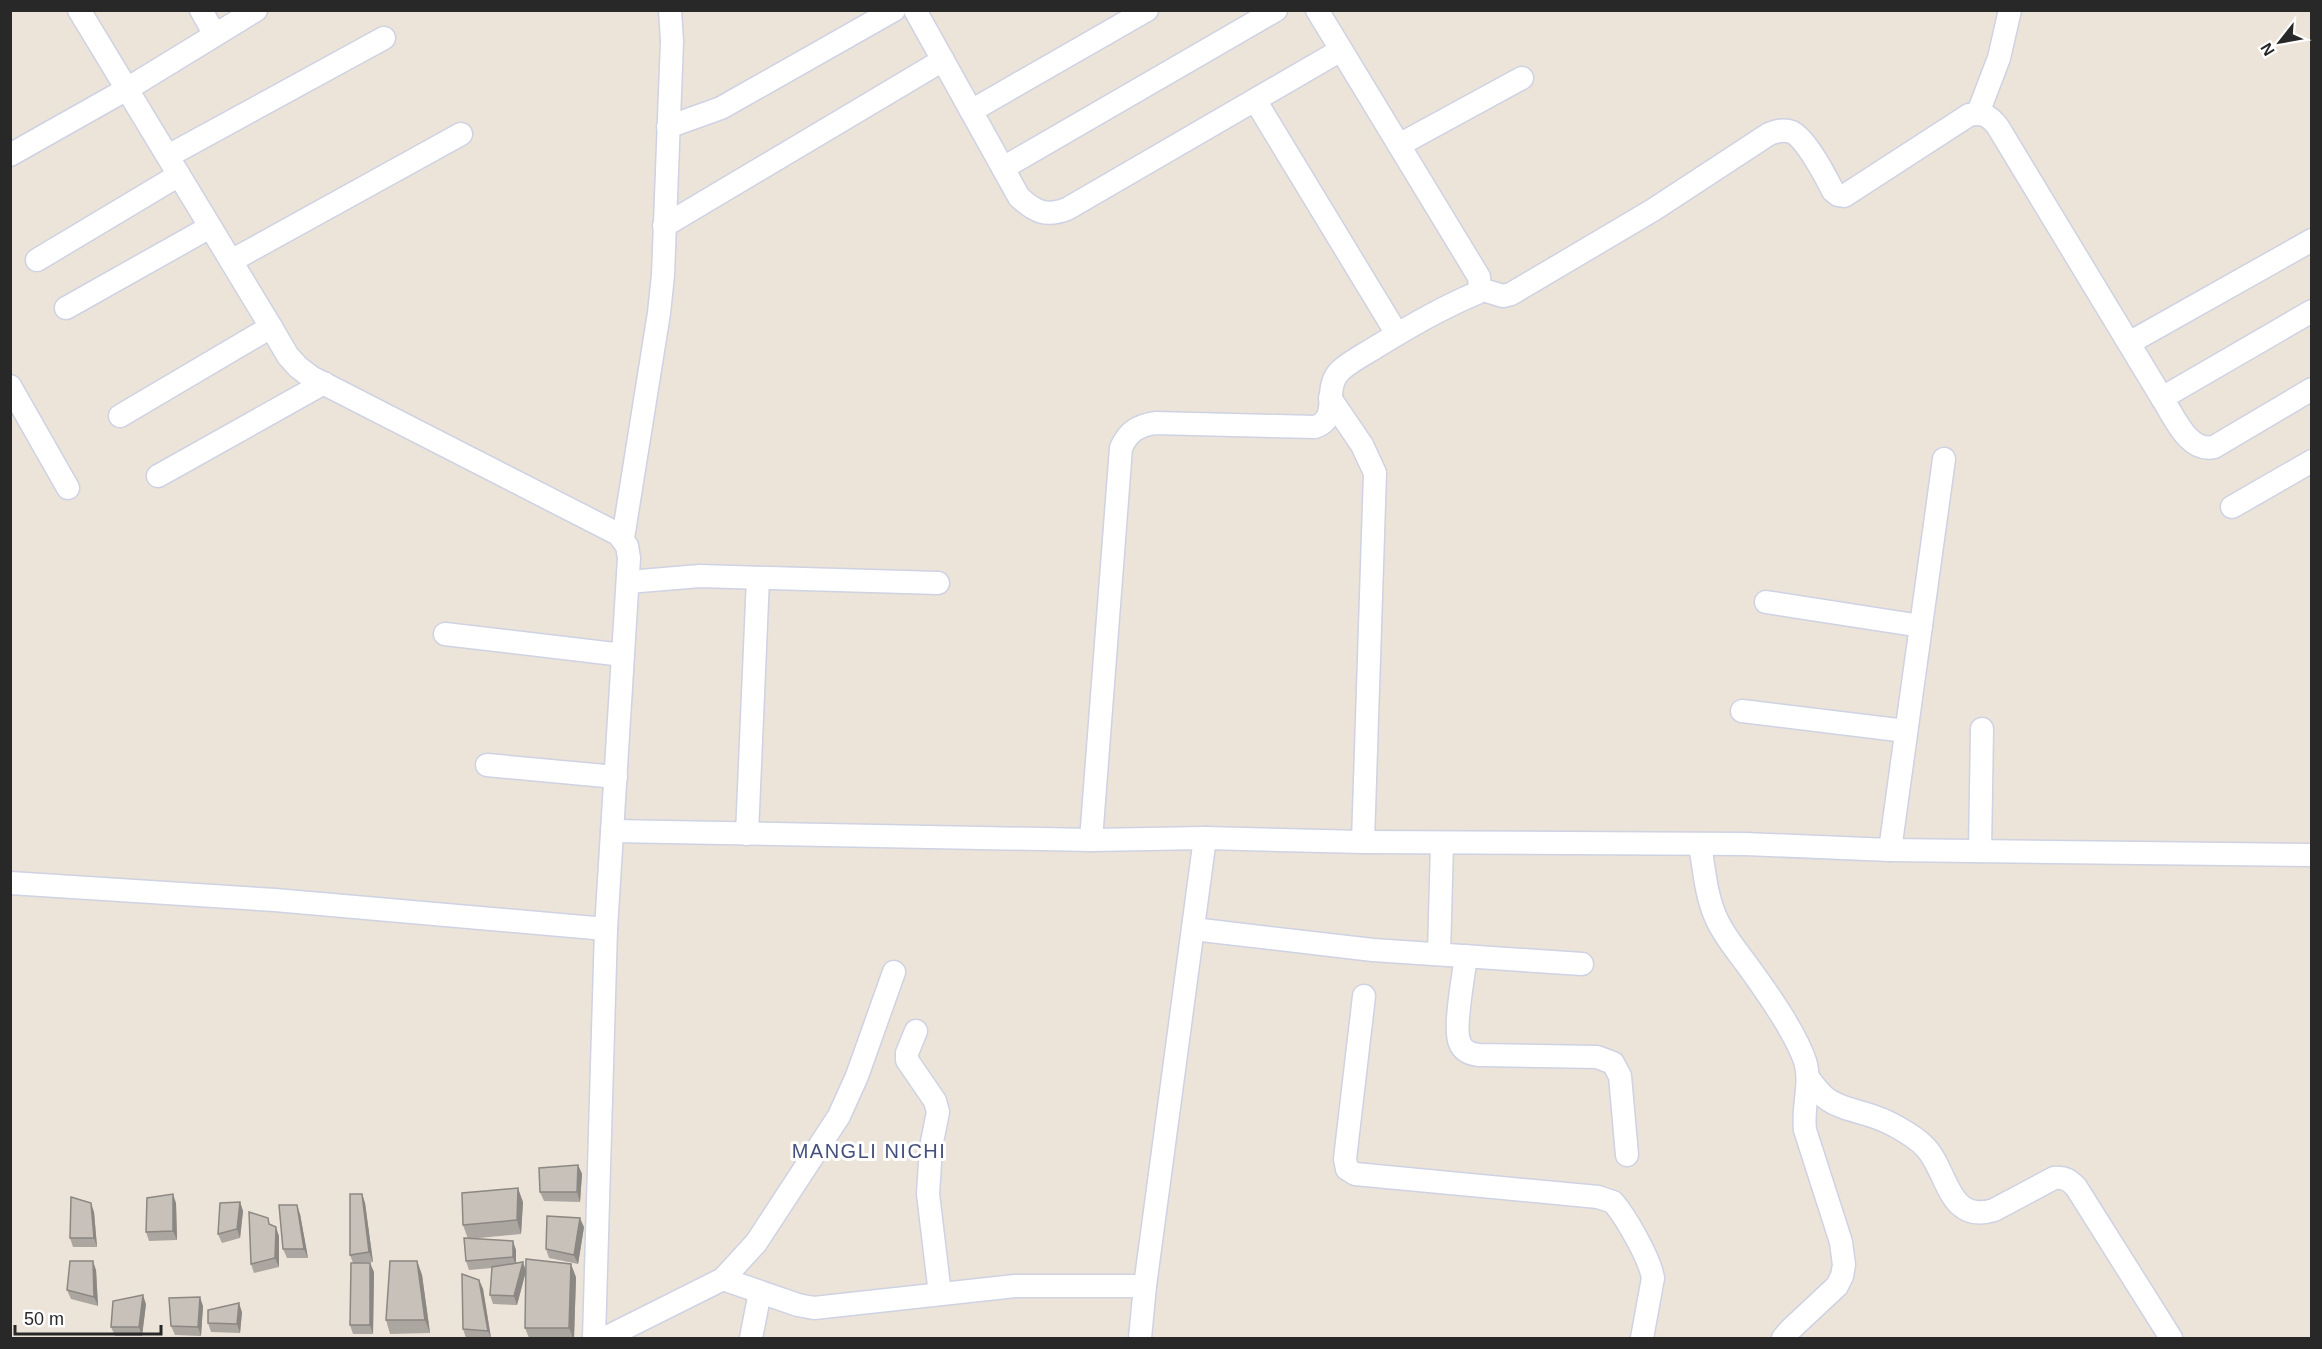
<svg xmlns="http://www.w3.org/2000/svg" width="2322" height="1349" font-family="Helvetica,sans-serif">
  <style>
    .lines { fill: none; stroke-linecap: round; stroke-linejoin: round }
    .minor-casing { stroke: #ced2e3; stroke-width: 25 }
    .minor { stroke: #fff; stroke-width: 22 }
    .wall { fill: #aba69f }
    .shaded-wall { fill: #8b8782 }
    .building { fill: #c7c1b9; stroke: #8b8782; stroke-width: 1.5 }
    .labels { text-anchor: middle; stroke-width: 6; stroke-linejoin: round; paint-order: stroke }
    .quarter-label { font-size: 20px; letter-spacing: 1.5px; fill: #46507c; stroke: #fff }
  </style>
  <rect width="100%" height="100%" fill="#ece4d9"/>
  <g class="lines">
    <g class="minor-casing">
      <g id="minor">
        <path d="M 79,10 L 271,327 L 288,356 L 298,367 L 311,377 L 618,534 L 627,546 L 629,558 L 606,929 L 594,1338"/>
        <path d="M 201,10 L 215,35"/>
        <path d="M 915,10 L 1019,197 C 1035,212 1046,217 1067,209 L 1341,50"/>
        <path d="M 1255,100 L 1397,334"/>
        <path d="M 971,111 L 1147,10"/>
        <path d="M 1978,113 L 1999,58 L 2010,10"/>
        <path d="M 668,127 L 721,108 L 894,10"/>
        <path d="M 1399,145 L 1522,78"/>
        <path d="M 10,155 L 127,89 L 256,10"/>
        <path d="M 168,156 L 384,38"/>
        <path d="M 1003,168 L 1276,10"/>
        <path d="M 664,226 L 943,60"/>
        <path d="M 37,260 L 179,175"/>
        <path d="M 231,261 L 461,134"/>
        <path d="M 1480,289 L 1503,296 L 1511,294 L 1653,210 L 1769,134 C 1777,131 1784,129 1792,132 C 1806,139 1826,177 1833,191 L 1838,195 L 1844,196 L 1969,115 C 1983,112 1990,116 1998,127 L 2162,398 C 2174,416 2188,453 2214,447 L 2312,389"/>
        <path d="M 66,308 L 210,227"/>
        <path d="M 2129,343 L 2312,240"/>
        <path d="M 10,386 L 68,488"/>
        <path d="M 1330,398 L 1362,445 L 1375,473 L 1363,842"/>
        <path d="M 2162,398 L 2312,311"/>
        <path d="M 120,416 L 271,327"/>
        <path d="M 158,476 L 324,383"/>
        <path d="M 2232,507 L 2312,461"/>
        <path d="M 623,538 L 659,313 L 663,275 L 672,41 L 670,10"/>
        <path d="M 628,582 L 700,576 L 938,583"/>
        <path d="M 1766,602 L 1921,626"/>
        <path d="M 445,634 L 623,655"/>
        <path d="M 1742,711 L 1906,731"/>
        <path d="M 487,765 L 616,777"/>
        <path d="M 612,831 L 1091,840 L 1205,838 L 1363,842 L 1745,844 L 1890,850 L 2312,855"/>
        <path d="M 747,834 L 758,578"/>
        <path d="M 1091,840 L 1121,448 C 1128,432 1137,426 1155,423 L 1315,427 C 1342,418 1321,388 1341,370 C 1351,361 1365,354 1376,347 C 1409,327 1441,308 1477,293 L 1480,289 L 1479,277 L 1317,10"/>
        <path d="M 1700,844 C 1704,869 1706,897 1717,920 C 1724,935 1735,949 1745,962 C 1764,988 1795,1031 1805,1061 C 1812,1083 1802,1107 1805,1130 L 1841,1242 L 1844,1265 L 1842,1276 L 1837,1286 L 1791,1329 L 1783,1338"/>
        <path d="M 1890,850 L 1944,459"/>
        <path d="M 1980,851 L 1982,729"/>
        <path d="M 10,883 L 275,900 L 606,929"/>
        <path d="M 1193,929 L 1373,950 L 1582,964"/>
        <path d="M 1439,954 L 1442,843"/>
        <path d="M 1466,956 C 1464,973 1453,1030 1460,1043 C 1463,1051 1470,1054 1479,1055 L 1597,1057 L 1613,1063 L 1620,1076 L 1627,1155"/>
        <path d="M 1364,996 L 1345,1159 L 1347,1169 L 1355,1174 L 1598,1197 L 1613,1202 C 1626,1217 1650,1259 1653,1278 L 1642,1338"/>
        <path d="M 916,1031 L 907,1053 L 907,1060 L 935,1101 L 938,1112 L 931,1147 L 928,1194 L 940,1294"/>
        <path d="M 1808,1078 C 1814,1085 1820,1094 1827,1099 C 1841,1109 1859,1111 1875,1117 C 1888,1121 1913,1135 1923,1145 C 1948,1167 1946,1225 1994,1210 L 2054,1178 C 2065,1177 2069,1180 2076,1187 L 2171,1338"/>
        <path d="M 723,1279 L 798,1305 L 814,1308 L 1015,1286 L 1145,1286"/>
        <path d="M 605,1338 L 723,1279 L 756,1243 L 839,1116 L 857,1076 L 894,972"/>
        <path d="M 751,1338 L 760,1292"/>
        <path d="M 1140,1338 L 1145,1286 L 1205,838"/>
      </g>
    </g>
    <use href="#minor" class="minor"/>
  </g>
  <g class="wall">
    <path d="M 578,1165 L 582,1174 L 580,1202 L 544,1201 L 540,1192 Z"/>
    <path d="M 362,1194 L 365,1203 L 373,1262 L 359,1263 L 374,1272 L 373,1334 L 353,1334 L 350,1325 L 353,1263 L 350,1255 Z"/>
    <path d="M 240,1202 L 243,1211 L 240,1238 L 222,1243 L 218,1234 Z"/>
    <path d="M 523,1202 L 521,1234 L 469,1239 L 516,1250 L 516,1263 L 526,1271 L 576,1277 L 574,1338 L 529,1338 L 525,1328 L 526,1271 L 517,1305 L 493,1304 L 490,1295 L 492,1268 L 469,1270 L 466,1261 L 468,1239 L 463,1225 Z"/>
    <path d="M 176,1203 L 177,1240 L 149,1241 L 146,1232 Z"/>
    <path d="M 94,1212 L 97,1247 L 73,1247 L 70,1238 Z"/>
    <path d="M 300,1214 L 308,1258 L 287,1258 L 283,1249 Z"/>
    <path d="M 584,1227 L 578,1264 L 549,1258 L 546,1249 Z"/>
    <path d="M 279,1236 L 279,1267 L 254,1273 L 251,1264 Z"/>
    <path d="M 417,1261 L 422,1275 L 430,1333 L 390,1334 L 386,1320 Z"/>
    <path d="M 96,1270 L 98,1306 L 71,1299 L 67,1290 Z"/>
    <path d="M 479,1280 L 483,1289 L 491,1338 L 466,1338 L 463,1329 Z"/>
    <path d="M 146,1304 L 142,1336 L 115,1336 L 111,1327 Z"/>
    <path d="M 203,1306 L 201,1336 L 175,1335 L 171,1326 Z"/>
    <path d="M 242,1312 L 240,1333 L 211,1332 L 208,1323 Z"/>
  </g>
  <g class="shaded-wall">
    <path d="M 578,1165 L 582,1174 L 580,1202 L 577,1192 Z"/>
    <path d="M 518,1188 L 523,1202 L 521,1234 L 517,1220 Z"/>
    <path d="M 173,1194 L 176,1203 L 177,1240 L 173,1231 Z"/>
    <path d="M 362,1194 L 365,1203 L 373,1262 L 369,1252 Z"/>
    <path d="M 240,1202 L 243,1211 L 240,1238 L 237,1229 Z"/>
    <path d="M 91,1203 L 94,1212 L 97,1247 L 94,1238 Z"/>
    <path d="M 297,1205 L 300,1214 L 308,1258 L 304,1249 Z"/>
    <path d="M 580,1218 L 584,1227 L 578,1264 L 574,1255 Z"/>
    <path d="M 276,1227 L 279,1236 L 279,1267 L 275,1258 Z"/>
    <path d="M 513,1241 L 516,1250 L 516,1266 L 513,1257 Z"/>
    <path d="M 93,1261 L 96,1270 L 98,1306 L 94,1297 Z"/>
    <path d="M 417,1261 L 422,1275 L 430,1333 L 425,1320 Z"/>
    <path d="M 523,1262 L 526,1271 L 517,1305 L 514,1296 Z"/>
    <path d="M 370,1263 L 374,1272 L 373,1334 L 370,1325 Z"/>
    <path d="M 571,1264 L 576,1277 L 574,1338 L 573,1338 L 569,1328 Z"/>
    <path d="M 479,1280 L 483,1289 L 491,1338 L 488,1331 Z"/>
    <path d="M 143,1295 L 146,1304 L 142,1336 L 139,1327 Z"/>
    <path d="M 200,1297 L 203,1306 L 201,1336 L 198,1327 Z"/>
    <path d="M 239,1303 L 242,1312 L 240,1333 L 237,1324 Z"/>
  </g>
  <g class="building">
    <path d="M 578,1165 L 577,1192 L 540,1192 L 539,1168 Z"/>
    <path d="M 518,1188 L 517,1220 L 463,1225 L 462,1193 Z"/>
    <path d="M 173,1194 L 173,1231 L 146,1232 L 147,1198 Z"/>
    <path d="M 350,1194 L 362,1194 L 369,1252 L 350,1255 Z"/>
    <path d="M 71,1197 L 91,1203 L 94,1238 L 70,1238 Z"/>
    <path d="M 240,1202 L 237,1229 L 218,1234 L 220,1203 Z"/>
    <path d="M 279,1205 L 297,1205 L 304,1249 L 283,1249 Z"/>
    <path d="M 249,1212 L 268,1218 L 269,1224 L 276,1227 L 275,1258 L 251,1264 Z"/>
    <path d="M 547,1216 L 580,1218 L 574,1255 L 546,1249 Z"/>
    <path d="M 464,1238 L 513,1241 L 513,1257 L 466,1261 Z"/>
    <path d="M 526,1259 L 571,1264 L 569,1328 L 525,1328 Z"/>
    <path d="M 70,1261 L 93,1261 L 94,1297 L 67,1290 Z"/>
    <path d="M 390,1261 L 417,1261 L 425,1320 L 386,1320 Z"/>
    <path d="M 523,1262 L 514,1296 L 490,1295 L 492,1267 Z"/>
    <path d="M 351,1263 L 370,1263 L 370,1325 L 350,1325 Z"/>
    <path d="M 462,1274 L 479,1280 L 488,1331 L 463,1329 Z"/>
    <path d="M 143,1295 L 139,1327 L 111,1327 L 113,1301 Z"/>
    <path d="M 200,1297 L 198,1327 L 171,1326 L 169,1298 Z"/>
    <path d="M 239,1303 L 237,1324 L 208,1323 L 208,1310 Z"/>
  </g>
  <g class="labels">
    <g class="quarter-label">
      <text x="869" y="1158">MANGLI NICHI</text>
    </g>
  </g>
  <rect width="2322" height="1349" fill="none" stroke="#282828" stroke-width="24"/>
  <g transform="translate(2280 42) rotate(239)" stroke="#ffffff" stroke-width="4.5" paint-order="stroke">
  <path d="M0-4.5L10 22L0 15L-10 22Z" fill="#282828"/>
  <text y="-9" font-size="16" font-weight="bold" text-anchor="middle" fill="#282828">N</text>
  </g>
  <path d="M15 1325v9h146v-9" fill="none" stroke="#282828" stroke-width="3"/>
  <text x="24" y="1325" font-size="18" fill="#282828" stroke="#ffffff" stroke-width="4.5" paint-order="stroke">50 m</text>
</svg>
